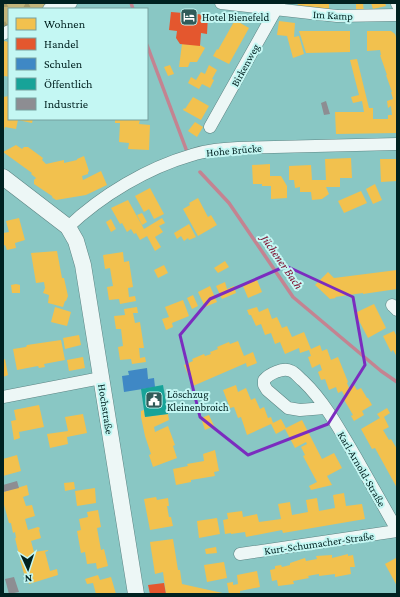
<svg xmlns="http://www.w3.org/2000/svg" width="400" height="597" font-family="'Crimson Pro',serif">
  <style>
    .forest { fill: url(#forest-firs) }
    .homes { fill: #f2c14e }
    .shops { fill: #e4572e }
    .schools { fill: #3f88c5 }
    .public { fill: #17a398 }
    .industry { fill: #8d8d92 }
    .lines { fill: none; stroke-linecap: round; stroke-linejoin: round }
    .stream { stroke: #c48391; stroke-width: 3.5 }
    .street-casing { stroke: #5d8483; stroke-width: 13 }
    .secondary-casing { stroke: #5d8483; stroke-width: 17 }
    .street { stroke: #edf7f6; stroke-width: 12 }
    .secondary { stroke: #edf7f6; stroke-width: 16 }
    .marked { fill: none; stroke: #7b2cbf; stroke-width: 3; stroke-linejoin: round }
    .labels { text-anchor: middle; stroke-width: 4; stroke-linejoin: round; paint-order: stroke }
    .street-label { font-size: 11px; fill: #002120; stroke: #c4f7f3 }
    .poi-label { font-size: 11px; fill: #002120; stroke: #c4f7f3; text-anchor: start }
    .water-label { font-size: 12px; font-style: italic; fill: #811232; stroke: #c4f7f3 }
  </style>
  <defs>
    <pattern id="forest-firs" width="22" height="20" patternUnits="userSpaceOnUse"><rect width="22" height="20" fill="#c1b47a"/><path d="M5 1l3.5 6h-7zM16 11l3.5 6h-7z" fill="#a49a69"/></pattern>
  </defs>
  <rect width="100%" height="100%" fill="#89c7c4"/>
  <path class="forest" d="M 3,3 L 48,3 L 41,9 L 9,9 L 9,28 L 3,31 Z"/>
  <g class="homes">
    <path d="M 298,3 L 329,3 L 329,12 L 297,9 Z"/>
    <path d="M 356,3 L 363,3 L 364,13 L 356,13 Z"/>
    <path d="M 371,3 L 385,3 L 386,6 L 373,9 Z"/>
    <path d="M 235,20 L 249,28 L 229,64 L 213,56 L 217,49 L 218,50 Z"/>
    <path d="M 279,21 L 295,23 L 294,37 L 299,36 L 304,54 L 293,58 L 287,36 L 277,35 Z"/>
    <path d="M 299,31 L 350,31 L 350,52 L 306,53 Z"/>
    <path d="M 367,31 L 391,31 L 395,34 L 397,40 L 397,133 L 336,134 L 335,112 L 364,112 L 362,101 L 353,103 L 351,97 L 359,95 L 350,60 L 357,59 L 369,108 L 373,108 L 373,119 L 388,119 L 388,115 L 392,115 L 391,106 L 388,108 L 387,101 L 393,99 L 391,92 L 392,92 L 386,75 L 387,75 L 380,55 L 381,55 L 380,50 L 367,51 Z"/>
    <path d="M 4,41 L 9,42 L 9,77 L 5,76 L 3,77 L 3,42 Z"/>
    <path d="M 182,44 L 200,45 L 205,48 L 197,62 L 190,62 L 188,67 L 179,67 Z"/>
    <path d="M 170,65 L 174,74 L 168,76 L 164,67 Z"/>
    <path d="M 209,65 L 217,70 L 212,79 L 214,80 L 210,88 L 202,84 L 199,89 L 188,83 L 191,77 L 196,80 L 201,72 L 205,74 Z"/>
    <path d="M 9,96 L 9,119 L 33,119 L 32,123 L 18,120 L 16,129 L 5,127 L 3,133 L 3,97 Z"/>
    <path d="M 193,97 L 209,106 L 201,120 L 183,110 L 184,108 L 185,109 Z"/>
    <path d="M 115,119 L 140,119 L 139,124 L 150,125 L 149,150 L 128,149 L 129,143 L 119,142 L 120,123 L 115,123 Z"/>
    <path d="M 195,122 L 203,127 L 197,137 L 188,131 Z"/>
    <path d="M 16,145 L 22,149 L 24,147 L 28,147 L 43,158 L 42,160 L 46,164 L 64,160 L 64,163 L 77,160 L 77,159 L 84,156 L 89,171 L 88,172 L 88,174 L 82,176 L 83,180 L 101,171 L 107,185 L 86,195 L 56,200 L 53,198 L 53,199 L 52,196 L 34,184 L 34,180 L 36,178 L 31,174 L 32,173 L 3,152 Z"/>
    <path d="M 351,158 L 352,178 L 340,178 L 340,187 L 326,187 L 329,194 L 322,199 L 312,200 L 311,192 L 300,192 L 300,187 L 295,188 L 294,180 L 289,180 L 289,166 L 311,165 L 312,180 L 326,180 L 325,159 Z"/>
    <path d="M 380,159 L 397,159 L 397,181 L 381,182 Z"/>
    <path d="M 270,164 L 270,176 L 281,176 L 287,186 L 287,198 L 271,199 L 271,186 L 262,186 L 262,184 L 253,184 L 252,165 Z"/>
    <path d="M 375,184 L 382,200 L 373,204 L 366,189 Z"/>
    <path d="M 150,188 L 164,214 L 154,219 L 149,209 L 144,212 L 135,196 Z"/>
    <path d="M 361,191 L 367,203 L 344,213 L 338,201 Z"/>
    <path d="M 198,198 L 208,217 L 211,215 L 217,225 L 198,236 L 183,209 L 190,205 L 189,203 Z"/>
    <path d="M 128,200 L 144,229 L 162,218 L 165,223 L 159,226 L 163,232 L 155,237 L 161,247 L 155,251 L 147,236 L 140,240 L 136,233 L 134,234 L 131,229 L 127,232 L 122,223 L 120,224 L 111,208 Z"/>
    <path d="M 142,213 L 147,222 L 142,225 L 137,215 Z"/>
    <path d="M 19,218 L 25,240 L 15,243 L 16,248 L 7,250 L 5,245 L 3,246 L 3,233 L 9,232 L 6,221 Z"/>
    <path d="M 111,219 L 116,229 L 111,232 L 106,222 Z"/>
    <path d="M 189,224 L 196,237 L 189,240 L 188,238 L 184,241 L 181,236 L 177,239 L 174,233 Z"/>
    <path d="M 57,251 L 62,278 L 64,278 L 68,296 L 66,301 L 65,301 L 63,307 L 48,303 L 49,295 L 43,293 L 45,288 L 44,282 L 36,283 L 31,253 Z"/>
    <path d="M 123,252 L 124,262 L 129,261 L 133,287 L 128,288 L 129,297 L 135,296 L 136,301 L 120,304 L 119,299 L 109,300 L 107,287 L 113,286 L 110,268 L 105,269 L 103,255 Z"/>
    <path d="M 225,261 L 229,267 L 218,273 L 214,268 Z"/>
    <path d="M 164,265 L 168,273 L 158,278 L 154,270 Z"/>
    <path d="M 397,270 L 397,289 L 363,294 L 363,293 L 335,297 L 336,298 L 330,299 L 315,285 L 328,272 L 334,278 Z"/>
    <path d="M 257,280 L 262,292 L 248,298 L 243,286 L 247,284 L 247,283 Z"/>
    <path d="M 225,282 L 227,289 L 234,286 L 236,293 L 222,299 L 216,286 Z"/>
    <path d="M 16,284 L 20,285 L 20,293 L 12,293 L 11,285 Z"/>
    <path d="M 210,286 L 217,302 L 205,307 L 198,292 Z"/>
    <path d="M 193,295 L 198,306 L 192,309 L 187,298 Z"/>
    <path d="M 183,300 L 189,316 L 172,323 L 173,327 L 166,330 L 162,319 L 169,317 L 165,307 Z"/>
    <path d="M 374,304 L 386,328 L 368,338 L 355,313 Z"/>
    <path d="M 55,307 L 71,312 L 67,326 L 51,322 Z"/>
    <path d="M 137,307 L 138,313 L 133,313 L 135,323 L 140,322 L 144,348 L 139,348 L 140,358 L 145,357 L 146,362 L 132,364 L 131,359 L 120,360 L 118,347 L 123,346 L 121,329 L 116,329 L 114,316 L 125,315 L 124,309 Z"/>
    <path d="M 257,307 L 259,312 L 268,308 L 272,319 L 277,317 L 282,328 L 287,326 L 292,337 L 304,332 L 311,349 L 320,345 L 322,351 L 327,349 L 331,360 L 338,357 L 348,382 L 347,383 L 349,388 L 354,385 L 357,390 L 361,388 L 367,398 L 368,398 L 372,405 L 362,411 L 364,415 L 354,421 L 351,416 L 353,415 L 343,398 L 345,397 L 342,391 L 338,393 L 336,387 L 329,390 L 325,379 L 321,380 L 318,372 L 322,370 L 320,364 L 312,368 L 308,357 L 311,356 L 309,350 L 300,353 L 299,348 L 285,354 L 280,342 L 275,344 L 271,333 L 265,335 L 261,324 L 256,326 L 251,315 L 249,315 L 247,310 Z"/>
    <path d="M 394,331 L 397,337 L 397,357 L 393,350 L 391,352 L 383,336 Z"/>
    <path d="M 79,335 L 81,345 L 65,349 L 63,338 Z"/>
    <path d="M 61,340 L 65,360 L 44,364 L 45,367 L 39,368 L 38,366 L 17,370 L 13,349 L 26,347 L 27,345 Z"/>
    <path d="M 238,341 L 244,356 L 253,352 L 257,363 L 247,367 L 246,363 L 193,386 L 184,365 L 193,361 L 192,359 L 204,354 L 205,356 L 211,354 L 210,352 L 218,349 L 217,347 L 229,342 L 230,344 Z"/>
    <path d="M 83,357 L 85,368 L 69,371 L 67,360 Z"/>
    <path d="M 5,359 L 8,375 L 3,377 L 3,360 Z"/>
    <path d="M 236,385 L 238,392 L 246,388 L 251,400 L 255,398 L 260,409 L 264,407 L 268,418 L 271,417 L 273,423 L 281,419 L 286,428 L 302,420 L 322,459 L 334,453 L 342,468 L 327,476 L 332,485 L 311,490 L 309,486 L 317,482 L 303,456 L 305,455 L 301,447 L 307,444 L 306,442 L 295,448 L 285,429 L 276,434 L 271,424 L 247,435 L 241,417 L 238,418 L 234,407 L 230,408 L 223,390 Z"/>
    <path d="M 39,405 L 44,427 L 19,432 L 20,438 L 14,440 L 11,421 L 16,420 L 14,410 Z"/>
    <path d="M 387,408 L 390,413 L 384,417 L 389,427 L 383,430 L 389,440 L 391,439 L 397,449 L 397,488 L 375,448 L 372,449 L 361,429 L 380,418 L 377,414 Z"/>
    <path d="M 144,410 L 145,417 L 168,414 L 169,420 L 154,427 L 155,432 L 168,426 L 175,445 L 173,446 L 177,458 L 153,467 L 149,455 L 151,454 L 145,436 L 141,417 L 141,411 Z"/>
    <path d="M 83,414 L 87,433 L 67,437 L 68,444 L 50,448 L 47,434 L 68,431 L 65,417 Z"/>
    <path d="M 209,415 L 214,426 L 205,430 L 201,418 Z"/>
    <path d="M 215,450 L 219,471 L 214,472 L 215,476 L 191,480 L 191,482 L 176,485 L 173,469 L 188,466 L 187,464 L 204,461 L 203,454 Z"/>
    <path d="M 17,455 L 21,471 L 3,476 L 3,459 Z"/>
    <path d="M 74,482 L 75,489 L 65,491 L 64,483 Z"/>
    <path d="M 27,485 L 29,495 L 23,497 L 26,506 L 32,505 L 35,516 L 25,519 L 28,530 L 38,527 L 40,528 L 39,530 L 41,538 L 31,541 L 34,552 L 48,550 L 48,551 L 45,552 L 50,571 L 57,569 L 58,575 L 29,584 L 27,577 L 25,577 L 20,560 L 22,560 L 20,554 L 19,555 L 15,538 L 16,538 L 15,532 L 13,533 L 11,523 L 9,523 L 3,501 L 3,492 Z"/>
    <path d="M 95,488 L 96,503 L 77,506 L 75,491 Z"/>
    <path d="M 344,493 L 346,506 L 362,504 L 365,519 L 283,533 L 282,530 L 246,537 L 245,532 L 231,534 L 231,533 L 225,534 L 223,520 L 228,519 L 227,513 L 242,511 L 243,517 L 257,514 L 259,522 L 281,519 L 278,504 L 290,502 L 292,515 L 308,512 L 306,500 L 317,498 L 319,511 L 335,508 L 333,495 Z"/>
    <path d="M 156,497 L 157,500 L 168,498 L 169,506 L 167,506 L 169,517 L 171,517 L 173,526 L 150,530 L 144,499 Z"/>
    <path d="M 98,510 L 101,527 L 97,528 L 101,550 L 104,549 L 108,566 L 97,569 L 96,563 L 87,564 L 85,552 L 81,553 L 77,531 L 81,530 L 79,519 L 88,517 L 87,512 Z"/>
    <path d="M 217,518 L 220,534 L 199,538 L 197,521 Z"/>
    <path d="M 173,539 L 178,570 L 180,570 L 182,584 L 227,594 L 166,594 L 163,572 L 155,574 L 150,542 Z"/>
    <path d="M 216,547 L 217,553 L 206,554 L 205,549 Z"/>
    <path d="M 348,554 L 348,556 L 353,555 L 355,567 L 350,567 L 351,574 L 335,577 L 335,574 L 319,576 L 319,574 L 313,575 L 308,576 L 309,578 L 293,581 L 294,584 L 278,586 L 277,580 L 272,581 L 270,570 L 275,569 L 275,566 L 281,565 L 282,567 L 290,565 L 290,563 L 305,558 L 306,561 L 317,559 L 316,556 L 332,555 L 332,558 Z"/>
    <path d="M 396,558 L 397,560 L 397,586 L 385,564 Z"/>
    <path d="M 224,562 L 227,578 L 207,582 L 204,565 Z"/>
    <path d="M 257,571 L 260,587 L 240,591 L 240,594 L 229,594 L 227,583 L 233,582 L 233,585 L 238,584 L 237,575 Z"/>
    <path d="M 98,575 L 100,580 L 111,577 L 116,594 L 96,594 L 93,583 L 87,584 L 85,579 Z"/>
  </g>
  <g class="shops">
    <path d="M 171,12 L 208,15 L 207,34 L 201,33 L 200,46 L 180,44 L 176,38 L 177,31 L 169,30 Z"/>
    <path d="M 164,583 L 166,594 L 150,594 L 148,585 Z"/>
  </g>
  <path class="schools" d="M 147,368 L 148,379 L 154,378 L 155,387 L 124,392 L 122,376 L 129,375 L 128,371 Z"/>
  <path class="public" d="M 163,385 L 168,414 L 145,417 L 141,389 Z"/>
  <g class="industry">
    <path d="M 326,101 L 330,114 L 324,115 L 321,103 Z"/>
    <path d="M 17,481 L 19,488 L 3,492 L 3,485 Z"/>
    <path d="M 14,577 L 19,592 L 9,594 L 5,579 Z"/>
  </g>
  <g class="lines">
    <g class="stream">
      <path d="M 131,3 L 133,9"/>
      <path d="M 147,45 L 186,149"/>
      <path d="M 200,172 L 229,203 L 293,297 L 381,371 L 397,382"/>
    </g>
    <g class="street-casing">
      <g id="street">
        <path d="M 221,3 L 337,16 L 397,15"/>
        <path d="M 397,3 L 397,4"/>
        <path d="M 49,9 L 71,3"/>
        <path d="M 3,34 L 9,31"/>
        <path d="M 210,127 L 279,4"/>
        <path d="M 68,227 C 102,195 147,168 192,155 C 207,150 222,149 238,148 L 397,144"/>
        <path d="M 392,305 L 397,310"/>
        <path d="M 3,397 L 101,378"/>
        <path d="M 325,408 L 300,410 L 288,408 L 267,390 L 264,385 L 264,380 C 269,374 283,367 291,371 C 296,373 299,378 303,381 C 326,403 342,434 358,461 C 371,484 384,507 397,530"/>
        <path d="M 240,554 L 397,531"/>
      </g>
    </g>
    <g class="secondary-casing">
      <path id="secondary" d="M 3,177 L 68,227 L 76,241 L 83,265 L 136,594"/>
    </g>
    <use href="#street" class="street"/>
    <use href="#secondary" class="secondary"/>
  </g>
  <path class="marked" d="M 286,266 L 353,297 L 365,365 L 328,424 L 248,455 L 200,417 L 180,335 L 210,299 Z"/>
  <defs>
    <g id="hotel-square" transform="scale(0.9)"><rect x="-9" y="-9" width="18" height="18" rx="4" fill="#305b59" stroke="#c4f7f3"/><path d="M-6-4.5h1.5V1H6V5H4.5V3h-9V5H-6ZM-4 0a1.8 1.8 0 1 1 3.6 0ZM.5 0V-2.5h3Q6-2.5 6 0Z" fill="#fff"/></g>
    <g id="civic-square" transform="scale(0.9)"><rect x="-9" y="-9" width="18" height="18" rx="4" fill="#305b59" stroke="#c4f7f3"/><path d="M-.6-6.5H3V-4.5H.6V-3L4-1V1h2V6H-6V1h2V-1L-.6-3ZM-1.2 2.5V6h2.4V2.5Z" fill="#fff"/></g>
  </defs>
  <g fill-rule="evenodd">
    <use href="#hotel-square" x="189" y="17"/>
    <use href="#civic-square" x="154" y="400"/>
  </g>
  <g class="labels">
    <g class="street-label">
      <text transform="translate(333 15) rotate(3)" y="4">Im Kamp</text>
      <text transform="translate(245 65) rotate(-61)" y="4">Birkenweg</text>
      <text transform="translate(234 150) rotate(-5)" y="4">Hohe Brücke</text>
      <text transform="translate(106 409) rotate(81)" y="4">Hochstraße</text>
      <text transform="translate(362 469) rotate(60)" y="4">Karl-Arnold-Straße</text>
      <text transform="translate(319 543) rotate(-8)" y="4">Kurt-Schumacher-Straße</text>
    </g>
    <g class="poi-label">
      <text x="202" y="21">Hotel Bienefeld</text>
      <text x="167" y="398">Löschzug<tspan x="167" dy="13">Kleinenbroich</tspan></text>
    </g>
    <g class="water-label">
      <text transform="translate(282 262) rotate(55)" y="4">Jüchener Bach</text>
    </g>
  </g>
  <rect width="400" height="597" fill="none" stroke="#002120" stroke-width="8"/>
  <rect x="8" y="8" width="140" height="112" fill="#c4f7f3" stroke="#76a19f"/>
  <rect x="16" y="18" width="20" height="12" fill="#f2c14e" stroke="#76a19f"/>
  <text x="44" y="28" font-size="12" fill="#002120">Wohnen</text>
  <rect x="16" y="38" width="20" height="12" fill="#e4572e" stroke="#76a19f"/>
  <text x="44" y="48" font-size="12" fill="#002120">Handel</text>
  <rect x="16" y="58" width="20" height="12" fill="#3f88c5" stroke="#76a19f"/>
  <text x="44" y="68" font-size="12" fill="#002120">Schulen</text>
  <rect x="16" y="78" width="20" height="12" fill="#17a398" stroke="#76a19f"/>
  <text x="44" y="88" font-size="12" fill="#002120">Öffentlich</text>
  <rect x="16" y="98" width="20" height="12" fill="#8d8d92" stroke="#76a19f"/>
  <text x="44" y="108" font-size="12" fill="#002120">Industrie</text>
  <g transform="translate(28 569) rotate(177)" stroke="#c4f7f3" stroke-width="3" paint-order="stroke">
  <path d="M0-3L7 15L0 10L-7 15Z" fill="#002120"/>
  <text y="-6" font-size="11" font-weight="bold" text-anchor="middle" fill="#002120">N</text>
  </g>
</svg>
